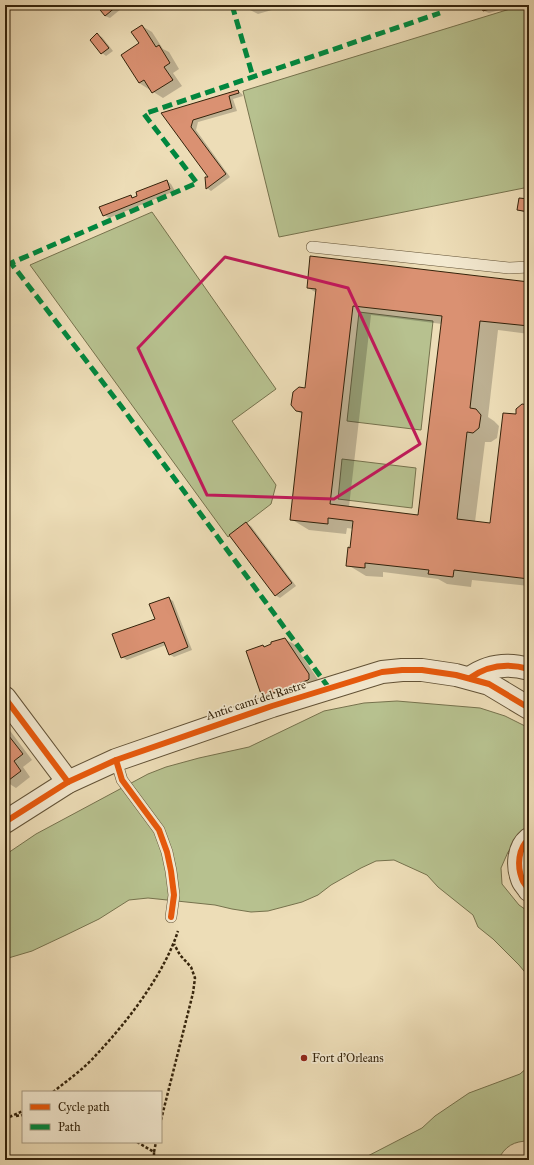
<svg xmlns="http://www.w3.org/2000/svg" width="534" height="1165" font-family="'IM FELL Great Primer',serif">
  <style>
    .green { fill: #b7c18f; stroke: #76724d }
    .shadow { fill: #0003; fill-rule: evenodd }
    .building { fill: #da9172; stroke: #34230b; fill-rule: evenodd }
    .lines { fill: none; stroke-linecap: round; stroke-linejoin: round }
    .lane-casing { stroke: #625236; stroke-width: 12 }
    .street-casing { stroke: #625236; stroke-width: 24 }
    .path { stroke: #34230b; stroke-width: 2.5; stroke-dasharray: 3 2; stroke-linecap: butt }
    .lane { stroke: #f3e9d0; stroke-width: 11 }
    .street { stroke: #f3e9d0; stroke-width: 22 }
    .quiet { stroke: #00873e; stroke-width: 5; stroke-dasharray: 10 5; stroke-linecap: butt }
    .cycleway-casing { stroke: #f3e9d0; stroke-width: 8 }
    .cycleway { stroke: #e8590c; stroke-width: 6 }
    .marked { fill: none; stroke: #c2185b; stroke-width: 3; stroke-linejoin: round }
    .poi-dot { fill: #8f2418; stroke: #f3e9d0; stroke-width: 1.5 }
    .labels { text-anchor: middle; stroke-width: 3.5; stroke-linejoin: round; paint-order: stroke }
    .street-label { font-size: 12px; fill: #34230b; stroke: #f3e9d0 }
    .poi-label { font-size: 12px; fill: #34230b; stroke: #f3e9d0; text-anchor: start }
  </style>
  <rect width="100%" height="100%" fill="#edddb7"/>
  <filter id="stains"><feTurbulence type="fractalNoise" baseFrequency=".005" numOctaves="4"/><feColorMatrix values="0 0 0 0 .2 0 0 0 0 .09 0 0 0 0 .02 0 0 0 .5 -.17"/></filter>
  <radialGradient id="worn" r=".72"><stop offset=".6" stop-color="#630" stop-opacity="0"/><stop offset="1" stop-color="#630" stop-opacity=".3"/></radialGradient>
  <g class="green">
    <path d="M 523,5 L 529,5 L 529,187 L 279,237 L 243,91 Z"/>
    <path d="M 152,212 L 276,389 L 232,421 L 276,485 L 271,504 L 228,537 L 30,265 Z"/>
    <path d="M 359,312 L 433,321 L 421,430 L 347,421 Z"/>
    <path d="M 342,459 L 416,468 L 412,508 L 338,499 Z"/>
    <path d="M 397,701 L 480,708 L 505,716 L 529,728 L 529,829 L 508,852 L 501,868 L 502,884 L 519,905 L 529,912 L 529,977 L 519,965 L 493,939 L 478,927 L 473,915 L 438,887 L 427,875 L 394,860 L 376,861 L 361,868 L 331,885 L 318,895 L 302,902 L 268,911 L 251,912 L 232,909 L 215,905 L 148,898 L 129,900 L 99,919 L 66,935 L 32,951 L 5,959 L 5,855 L 36,834 L 148,774 L 166,767 L 199,758 L 249,747 L 324,711 L 364,703 Z"/>
    <path d="M 529,1066 L 529,1141 C 514,1141 505,1146 498,1160 L 360,1160 L 422,1128 L 435,1116 L 469,1093 L 520,1074 Z"/>
  </g>
  <g class="shadow">
    <path d="M 97,5 L 118,5 L 121,9 L 110,18 L 105,16 Z"/>
    <path d="M 247,5 L 289,5 L 258,14 L 248,9 Z"/>
    <path d="M 482,5 L 506,5 L 507,8 L 489,13 L 484,11 Z"/>
    <path d="M 142,26 L 152,32 L 163,49 L 169,52 L 179,69 L 173,73 L 182,86 L 163,98 L 139,83 L 140,44 Z"/>
    <path d="M 97,35 L 102,37 L 113,51 L 106,56 L 102,53 Z"/>
    <path d="M 238,91 L 242,94 L 243,96 L 233,99 L 237,111 L 198,122 L 196,130 L 230,177 L 211,191 L 207,188 L 210,177 L 163,114 Z"/>
    <path d="M 167,181 L 171,184 L 175,191 L 109,218 L 104,215 L 130,196 L 135,198 Z"/>
    <path d="M 529,200 L 529,213 L 523,212 L 518,209 Z"/>
    <path d="M 529,283 L 529,334 L 498,330 L 488,417 L 494,421 L 499,426 L 497,438 L 491,442 L 485,442 L 475,522 L 491,524 L 516,415 L 529,406 L 529,586 L 472,580 L 471,587 L 447,584 L 438,579 L 383,572 L 383,577 L 366,576 L 348,565 L 354,529 L 347,528 L 346,534 L 309,530 L 291,519 L 302,414 L 297,411 L 306,389 L 317,293 L 308,288 ZM 371,315 L 442,324 L 419,516 L 349,507 Z"/>
    <path d="M 247,524 L 251,526 L 296,586 L 280,598 L 275,595 Z"/>
    <path d="M 168,598 L 173,601 L 192,650 L 174,657 L 169,654 L 166,645 L 127,660 L 122,657 L 156,619 Z"/>
    <path d="M 284,639 L 294,644 L 319,681 L 273,702 L 263,696 L 263,646 L 265,647 Z"/>
    <path d="M 5,724 L 32,760 L 23,767 L 30,777 L 16,788 L 5,781 Z"/>
    <path d="M 517,1158 L 525,1160 L 516,1160 Z"/>
  </g>
  <g class="building">
    <path d="M 96,5 L 116,5 L 117,6 L 105,16 Z"/>
    <path d="M 481,5 L 503,5 L 483,11 Z"/>
    <path d="M 142,25 L 156,47 L 159,45 L 170,63 L 164,67 L 173,80 L 152,93 L 144,80 L 139,83 L 121,55 L 139,43 L 131,32 Z"/>
    <path d="M 97,33 L 109,48 L 101,54 L 90,40 Z"/>
    <path d="M 238,90 L 239,93 L 229,96 L 232,108 L 193,120 L 191,127 L 226,174 L 206,189 L 205,177 L 208,177 L 161,113 Z"/>
    <path d="M 167,180 L 170,189 L 103,216 L 99,207 L 131,195 L 132,198 L 137,196 L 136,192 Z"/>
    <path d="M 519,198 L 529,199 L 529,212 L 517,210 Z"/>
    <path d="M 310,256 L 529,282 L 529,326 L 480,321 L 470,408 L 476,409 L 481,415 L 479,428 L 473,433 L 467,432 L 457,519 L 490,523 L 503,413 L 516,414 L 516,409 L 522,404 L 529,405 L 529,579 L 454,570 L 453,577 L 428,574 L 429,570 L 365,563 L 365,568 L 346,566 L 348,547 L 350,548 L 353,521 L 328,518 L 328,524 L 290,520 L 302,412 L 296,411 L 291,405 L 293,392 L 299,387 L 305,388 L 316,289 L 307,288 ZM 353,306 L 442,316 L 418,515 L 330,504 Z"/>
    <path d="M 246,522 L 292,583 L 275,596 L 229,535 Z"/>
    <path d="M 169,597 L 188,647 L 169,655 L 164,642 L 121,658 L 112,634 L 155,619 L 149,604 Z"/>
    <path d="M 285,638 L 309,674 L 309,679 L 308,680 L 262,697 L 246,651 L 263,645 L 264,647 L 271,644 L 271,642 Z"/>
    <path d="M 5,731 L 23,754 L 14,761 L 21,771 L 5,783 Z"/>
  </g>
  <g class="lines">
    <g class="lane-casing">
      <g id="lane">
        <path d="M 312,247 L 509,268 L 529,267"/>
        <path d="M 116,760 L 122,780 L 159,830 L 167,852 L 171,871 L 174,895 L 171,917"/>
      </g>
    </g>
    <g class="street-casing">
      <g id="street">
        <path d="M 470,678 C 488,665 508,663 529,669"/>
        <path d="M 5,698 L 68,782"/>
        <path d="M 5,822 L 68,782 L 116,760 L 272,706 L 382,672 L 402,670 L 422,670 L 456,675 L 489,684 L 529,708"/>
        <path d="M 529,839 C 518,848 517,866 522,879 C 523,883 527,886 529,890"/>
      </g>
    </g>
    <g class="path">
      <path d="M 53,1092 C 68,1080 85,1068 97,1054 C 128,1021 164,974 178,931"/>
      <path d="M 16,1116 L 23,1115"/>
      <path d="M 5,1119 L 23,1111"/>
      <path d="M 161,1120 L 193,993 L 195,978 L 191,967 L 180,955 L 174,944"/>
      <path d="M 137,1142 L 154,1152 L 154,1158 L 156,1160"/>
      <path d="M 154,1152 L 156,1142"/>
    </g>
    <use href="#lane" class="lane"/>
    <use href="#street" class="street"/>
    <g class="quiet">
      <path d="M 232,5 L 253,77"/>
      <path d="M 329,688 L 121,406 L 11,263 L 197,183 L 144,114 L 440,13"/>
    </g>
    <g class="cycleway-casing">
      <g id="cycleway">
        <path d="M 470,678 C 488,665 508,663 529,669"/>
        <path d="M 5,698 L 68,782"/>
        <path d="M 116,760 L 122,780 L 159,830 L 167,852 L 171,871 L 174,895 L 171,917"/>
        <path d="M 5,822 L 68,782 L 116,760 L 272,706 L 382,672 L 402,670 L 422,670 L 456,675 L 489,684 L 529,708"/>
        <path d="M 529,839 C 518,848 517,866 522,879 C 523,883 527,886 529,890"/>
      </g>
    </g>
    <use href="#cycleway" class="cycleway"/>
  </g>
  <path class="marked" d="M 225,257 L 348,288 L 420,444 L 334,499 L 207,495 L 138,348 Z"/>
  <circle class="poi-dot" cx="304" cy="1058" r="4"/>
  <g class="labels">
    <g class="street-label">
      <text transform="translate(256 700) rotate(-18)" y="4">Antic camí del Rastre</text>
    </g>
    <g class="poi-label">
      <text x="312" y="1062">Fort d'Orleans</text>
    </g>
  </g>
  <rect width="534" height="1165" fill="none" stroke="#edddb7" stroke-width="20"/>
  <rect x="6" y="6" width="522" height="1153" fill="none" stroke="#34230b" stroke-width="2"/>
  <rect x="10" y="10" width="514" height="1145" fill="none" stroke="#34230b"/>
  <rect x="22" y="1091" width="140" height="52" fill="#f3e9d0" stroke="#a79a81"/>
  <rect x="30" y="1104" width="20" height="6" fill="#e8590c" stroke="#a79a81"/>
  <text x="58" y="1111" font-size="12" fill="#34230b">Cycle path</text>
  <rect x="30" y="1124" width="20" height="6" fill="#00873e" stroke="#a79a81"/>
  <text x="58" y="1131" font-size="12" fill="#34230b">Path</text>
  <rect width="100%" height="100%" filter="url(#stains)"/>
  <rect width="100%" height="100%" fill="url(#worn)"/>
</svg>
